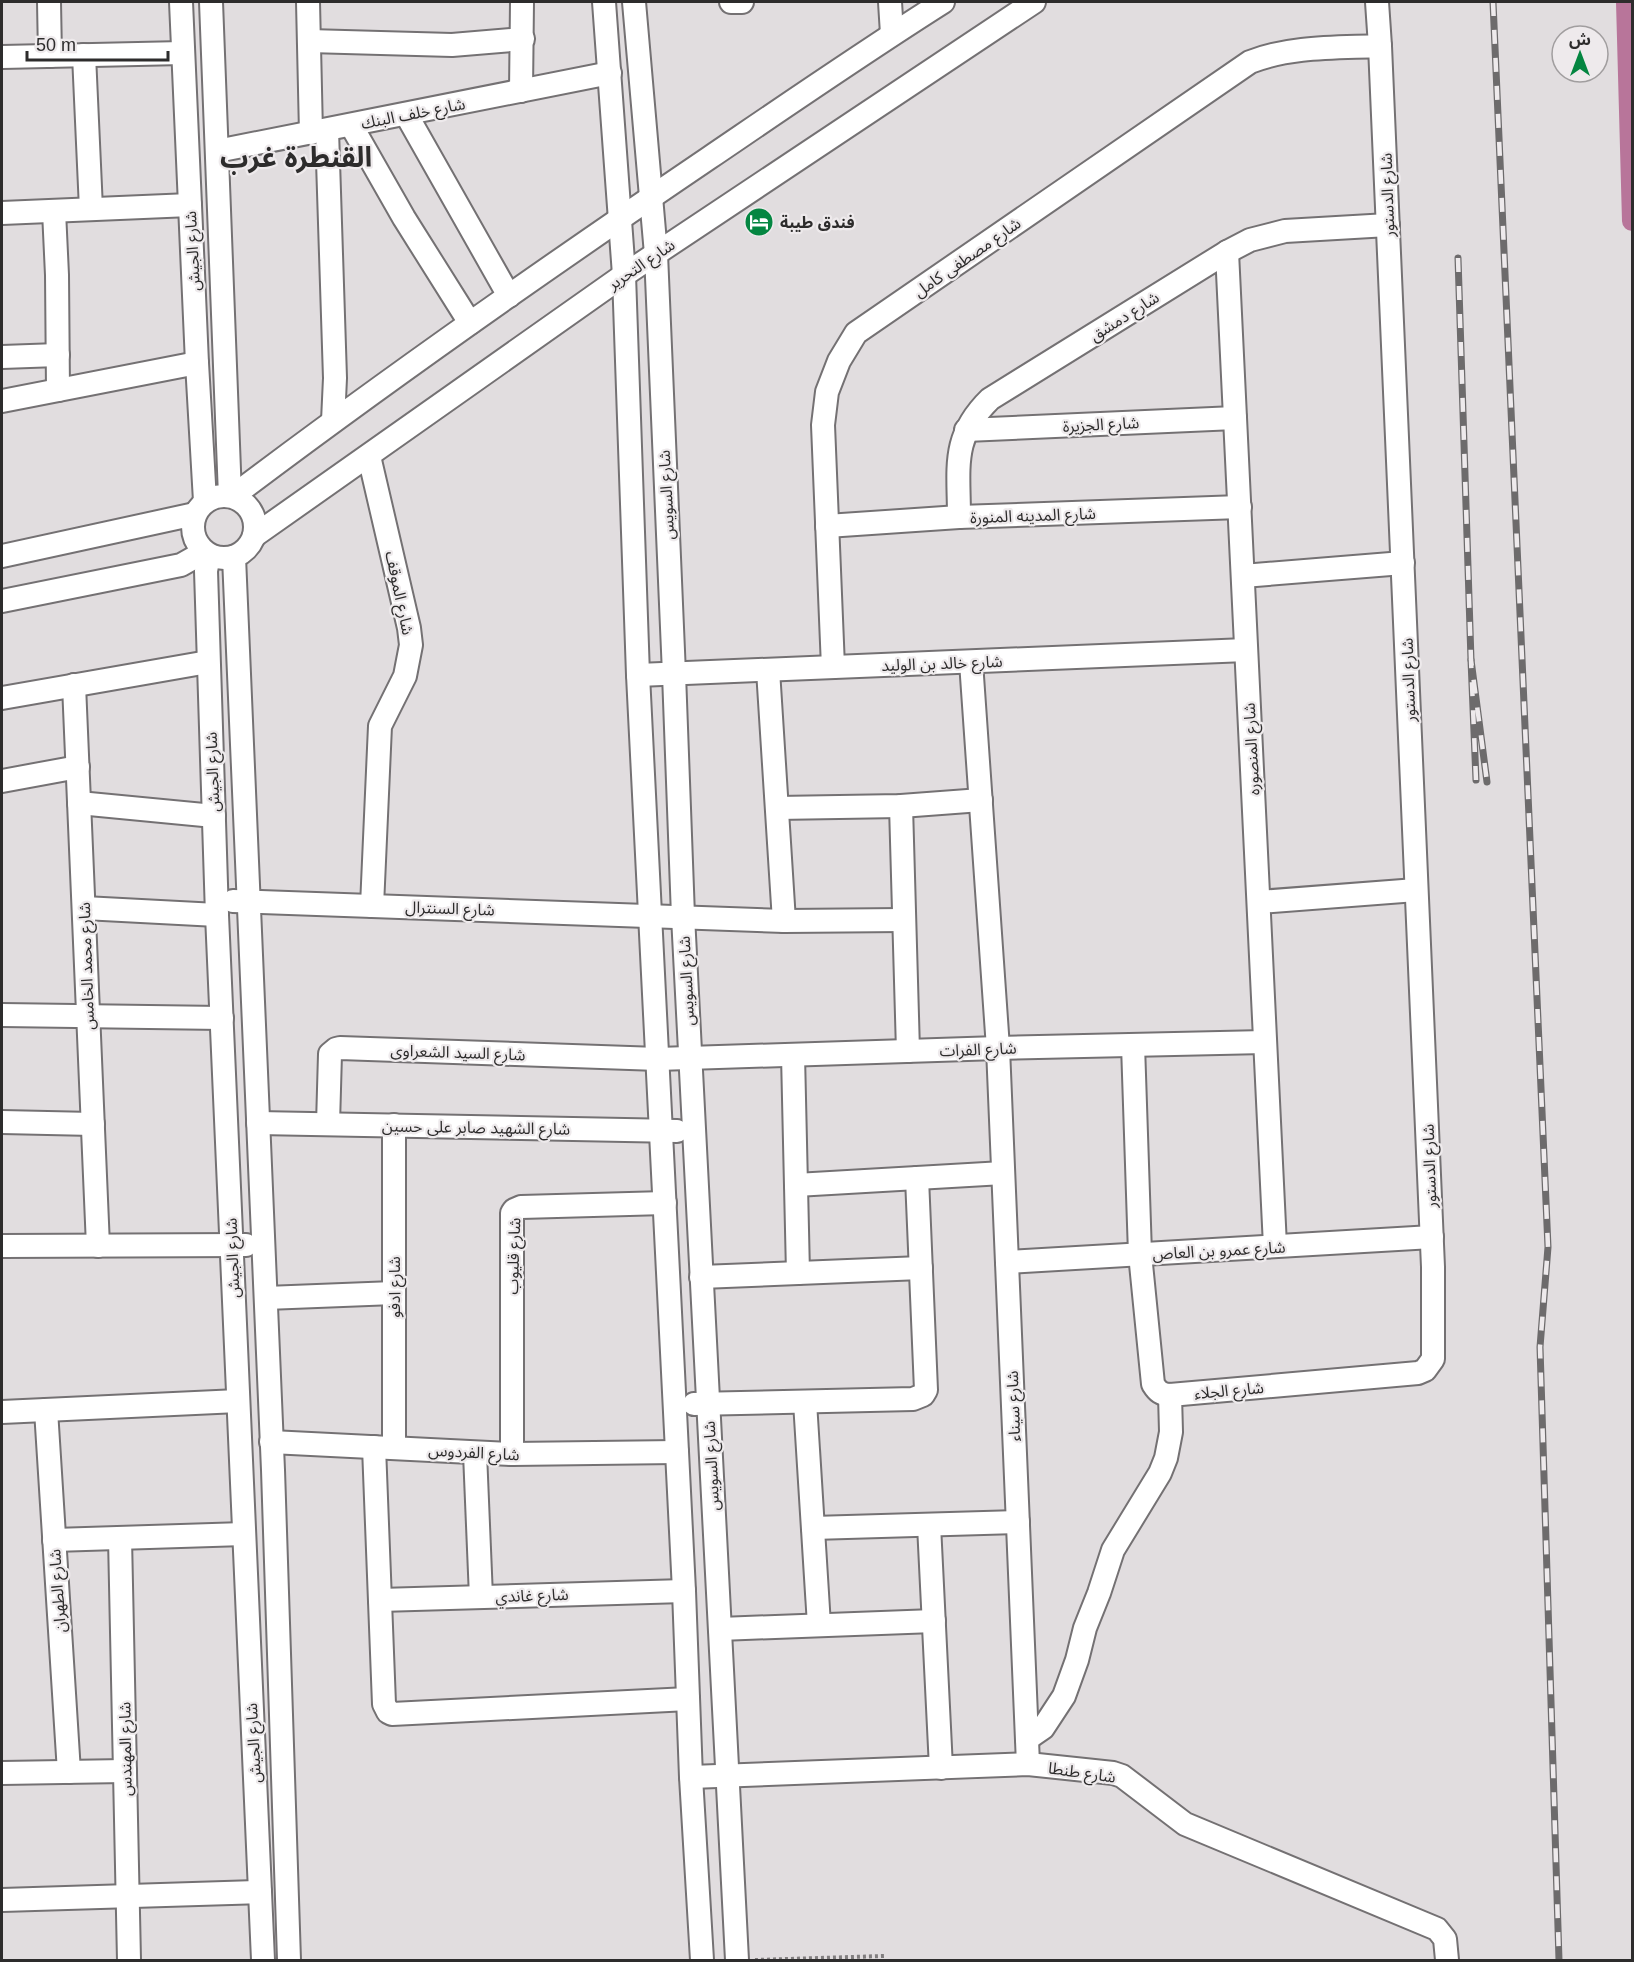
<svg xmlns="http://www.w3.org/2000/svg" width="1634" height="1962" font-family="Helvetica,'Noto Sans Arabic',sans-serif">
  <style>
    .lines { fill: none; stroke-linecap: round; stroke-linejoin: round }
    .canal { stroke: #b8759a; stroke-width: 20 }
    .street-casing { stroke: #747173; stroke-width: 26 }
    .path { stroke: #817e7f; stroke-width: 4; stroke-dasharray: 3 3; stroke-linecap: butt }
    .street { stroke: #fff; stroke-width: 22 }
    .rail-casing { stroke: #6d6b6c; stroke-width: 7 }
    .rail { stroke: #eeeaec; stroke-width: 4.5; stroke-dasharray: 14; stroke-linecap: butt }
    .labels { text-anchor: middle; stroke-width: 4.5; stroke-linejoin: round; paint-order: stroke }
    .street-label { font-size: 16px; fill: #2d2c2c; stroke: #eeeaec }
    .poi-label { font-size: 16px; font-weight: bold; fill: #2d2c2c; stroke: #eeeaec; text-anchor: start }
    .town-label { font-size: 28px; font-weight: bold; fill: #2d2c2c; stroke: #eeeaec }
  </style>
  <rect width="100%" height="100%" fill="#e1dddf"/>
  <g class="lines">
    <path class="canal" d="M 1626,2 L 1632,221"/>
    <g class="street-casing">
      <g id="street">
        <path d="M 49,2 L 50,56"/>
        <path d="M 181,2 L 197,363 L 205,501"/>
        <path d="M 211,2 L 230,496"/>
        <path d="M 308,2 L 311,133"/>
        <path d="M 604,2 L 624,275 L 638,675 L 684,1591 L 691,1777 L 702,1960"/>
        <path d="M 634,2 L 656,254 L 674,674 L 683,916 L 737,1960"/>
        <path d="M 731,2 L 742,2"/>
        <path d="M 890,2 L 892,34"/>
        <path d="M 309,41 L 452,45 L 523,39"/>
        <path d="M 84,55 L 91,209"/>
        <path d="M 2,57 L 183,53"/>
        <path d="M 521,91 L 522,2"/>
        <path d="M 406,114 L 509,296"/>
        <path d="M 351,125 L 404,218 L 470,323"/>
        <path d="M 327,130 L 335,378 L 333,421"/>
        <path d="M 217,151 L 610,73"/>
        <path d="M 54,211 L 57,275 L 58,390"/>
        <path d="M 2,213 L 190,205"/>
        <path d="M 1227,252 L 1275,1246"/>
        <path d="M 2,357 L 58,355"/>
        <path d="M 2,401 L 197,363"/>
        <path d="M 966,430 L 1235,418"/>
        <path d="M 369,456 L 409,628 L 411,645 L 405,676 L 380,726 L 372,906"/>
        <circle cx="224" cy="527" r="31"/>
        <path d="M 233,496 C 388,379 548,267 709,158 C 787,105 864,52 943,2"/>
        <path d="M 959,517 C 959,468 951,437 990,399 L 1227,252 L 1250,240 L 1285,231 L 1388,225"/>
        <path d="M 827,526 L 959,517 L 1240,507"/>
        <path d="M 254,536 L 624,275 L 1034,2"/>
        <path d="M 209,555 L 206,571 L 217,915 L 263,1960"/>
        <path d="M 2,556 L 195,514"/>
        <path d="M 234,557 L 273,1470 L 289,1960"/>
        <path d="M 1243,576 L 1403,563"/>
        <path d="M 2,601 L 181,565 L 204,552"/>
        <path d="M 971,662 L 998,1048 L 1028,1764"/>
        <path d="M 833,667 L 823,425 L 827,392 L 839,361 L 856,333 L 1250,62 C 1291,46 1336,48 1380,46"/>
        <path d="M 768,670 L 784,921"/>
        <path d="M 638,675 L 1246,650"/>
        <path d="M 74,685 L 98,1246"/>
        <path d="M 2,698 L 208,662"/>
        <path d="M 2,781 L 78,767"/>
        <path d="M 79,803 L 214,816"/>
        <path d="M 901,806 L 908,1051"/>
        <path d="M 777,808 L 901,806 L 981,800"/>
        <path d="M 233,901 L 784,921 L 904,920"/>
        <path d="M 1259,902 L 1416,890"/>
        <path d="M 84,908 L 217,915"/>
        <path d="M 2,1015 L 222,1018"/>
        <path d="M 1133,1045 L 1140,1254 L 1153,1384 C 1158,1392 1161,1394 1170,1395 L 1418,1373 L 1425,1370 L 1433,1359 L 1433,1267 L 1380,46 L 1377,2"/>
        <path d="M 793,1055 L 798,1273"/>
        <path d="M 2,1122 L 93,1124"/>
        <path d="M 258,1123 L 677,1131"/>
        <path d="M 328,1124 L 330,1054 L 336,1049 L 340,1048 L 658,1059 L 998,1048 L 1265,1042"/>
        <path d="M 394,1125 L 394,1448"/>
        <path d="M 796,1185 L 1003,1173"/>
        <path d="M 2,1246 L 246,1245"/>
        <path d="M 1007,1262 L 1432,1237"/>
        <path d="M 701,1277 L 921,1268"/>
        <path d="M 266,1298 L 394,1293"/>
        <path d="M 805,1402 L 819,1625"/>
        <path d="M 694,1404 L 913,1399 L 923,1395 L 926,1390 L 917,1178"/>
        <path d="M 46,1410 L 69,1772"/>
        <path d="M 2,1412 L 238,1401"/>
        <path d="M 271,1442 L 512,1454 L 677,1452"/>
        <path d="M 374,1447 L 384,1704 L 388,1712 L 392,1714 L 688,1699"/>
        <path d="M 475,1453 L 481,1597"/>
        <path d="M 512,1454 L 512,1213 L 514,1210 L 521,1207 L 665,1203"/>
        <path d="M 929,1525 L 941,1768"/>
        <path d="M 813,1528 L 1018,1522"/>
        <path d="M 120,1538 L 129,1960"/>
        <path d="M 54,1540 L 244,1534"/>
        <path d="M 380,1600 L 684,1591"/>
        <path d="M 720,1629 L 934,1621"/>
        <path d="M 1027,1739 L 1043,1728 L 1064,1696 L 1077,1660 L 1085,1628 L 1099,1593 L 1113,1550 L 1160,1473 L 1166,1458 L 1171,1432 L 1170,1395"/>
        <path d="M 2,1773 L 125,1771"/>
        <path d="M 691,1777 L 1028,1764 L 1113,1773 L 1122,1776 L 1185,1824 L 1437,1929 L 1445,1939 L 1447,1960"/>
        <path d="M 2,1900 L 260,1892"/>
      </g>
    </g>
    <path class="path" d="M 755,1960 L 884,1956"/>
    <use href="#street" class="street"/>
    <g class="rail-casing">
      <g id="rail">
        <path d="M 1493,2 L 1548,1247 L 1540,1347 L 1559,1960"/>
        <path d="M 1458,258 L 1471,660"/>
        <path d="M 1476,780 L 1471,660 L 1487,782"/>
      </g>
    </g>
    <use href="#rail" class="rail"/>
  </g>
  <defs>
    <g id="hotel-disc" transform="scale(1.5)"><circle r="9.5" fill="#048641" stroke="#eeeaec"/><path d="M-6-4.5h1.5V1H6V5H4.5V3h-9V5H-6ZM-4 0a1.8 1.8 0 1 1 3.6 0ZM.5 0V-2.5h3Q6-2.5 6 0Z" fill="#fff"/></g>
  </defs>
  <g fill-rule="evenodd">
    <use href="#hotel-disc" x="759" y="222"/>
  </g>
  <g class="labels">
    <g class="street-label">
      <text transform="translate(413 113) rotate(-11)" y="6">شارع خلف البنك</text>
      <text transform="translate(1387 195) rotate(-92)" y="6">شارع الدستور</text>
      <text transform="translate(192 251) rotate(-93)" y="6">شارع الجيش</text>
      <text transform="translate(967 257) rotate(-35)" y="6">شارع مصطفى كامل</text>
      <text transform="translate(641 264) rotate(-34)" y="6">شارع التحرير</text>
      <text transform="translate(1124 316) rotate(-32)" y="6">شارع دمشق</text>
      <text transform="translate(1101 424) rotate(-3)" y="6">شارع الجزيرة</text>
      <text transform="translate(666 495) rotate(-93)" y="6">شارع السويس</text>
      <text transform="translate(1033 515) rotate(-2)" y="6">شارع المدينه المنورة</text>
      <text transform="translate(400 593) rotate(78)" y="6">شارع الموقف</text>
      <text transform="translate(942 663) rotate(-2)" y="6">شارع خالد بن الوليد</text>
      <text transform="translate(1408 680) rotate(-92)" y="6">شارع الدستور</text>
      <text transform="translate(1251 749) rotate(-93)" y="6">شارع المنصوره</text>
      <text transform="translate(212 772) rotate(-92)" y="6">شارع الجيش</text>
      <text transform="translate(450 908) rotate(2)" y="6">شارع السنترال</text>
      <text transform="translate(86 966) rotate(-92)" y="6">شارع محمد الخامس</text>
      <text transform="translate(686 981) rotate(-93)" y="6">شارع السويس</text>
      <text transform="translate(978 1049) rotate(-2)" y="6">شارع الفرات</text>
      <text transform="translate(458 1052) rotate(2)" y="6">شارع السيد الشعراوى</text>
      <text transform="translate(476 1127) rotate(1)" y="6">شارع الشهيد صابر على حسين</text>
      <text transform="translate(1429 1166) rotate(-92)" y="6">شارع الدستور</text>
      <text transform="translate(1219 1250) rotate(-3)" y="6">شارع عمرو بن العاص</text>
      <text transform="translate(513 1256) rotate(-88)" y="6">شارع قليوب</text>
      <text transform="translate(232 1258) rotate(-92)" y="6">شارع الجيش</text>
      <text transform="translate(394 1287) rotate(-90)" y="6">شارع ادفو</text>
      <text transform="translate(1229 1390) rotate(-5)" y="6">شارع الجلاء</text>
      <text transform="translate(1013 1406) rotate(-92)" y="6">شارع سيناء</text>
      <text transform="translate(474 1452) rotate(3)" y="6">شارع الفردوس</text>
      <text transform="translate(711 1466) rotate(-93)" y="6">شارع السويس</text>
      <text transform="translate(57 1591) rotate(-94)" y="6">شارع الطهران</text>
      <text transform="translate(532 1595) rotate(-2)" y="6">شارع غاندي</text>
      <text transform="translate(253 1743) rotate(-93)" y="6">شارع الجيش</text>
      <text transform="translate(125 1749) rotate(-91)" y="6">شارع المهندس</text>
      <text transform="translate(1082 1772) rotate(8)" y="6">شارع طنطا</text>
    </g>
    <g class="poi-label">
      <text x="780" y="228">فندق طيبة</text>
    </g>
    <g class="town-label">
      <text x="296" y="167">القنطرة غرب</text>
    </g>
  </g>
  <rect width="1634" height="1962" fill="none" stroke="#2d2c2c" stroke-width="6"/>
  <g transform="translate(1580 54)"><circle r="28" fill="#eeeaec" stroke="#a19e9f" stroke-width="1.5"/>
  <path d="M0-4.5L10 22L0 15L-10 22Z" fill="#048641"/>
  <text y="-9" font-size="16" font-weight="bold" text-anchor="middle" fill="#2d2c2c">ش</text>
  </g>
  <path d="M27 51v9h141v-9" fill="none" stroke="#2d2c2c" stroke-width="3"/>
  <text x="36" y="51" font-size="18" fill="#2d2c2c" stroke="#eeeaec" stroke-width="4.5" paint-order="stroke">50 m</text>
</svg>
